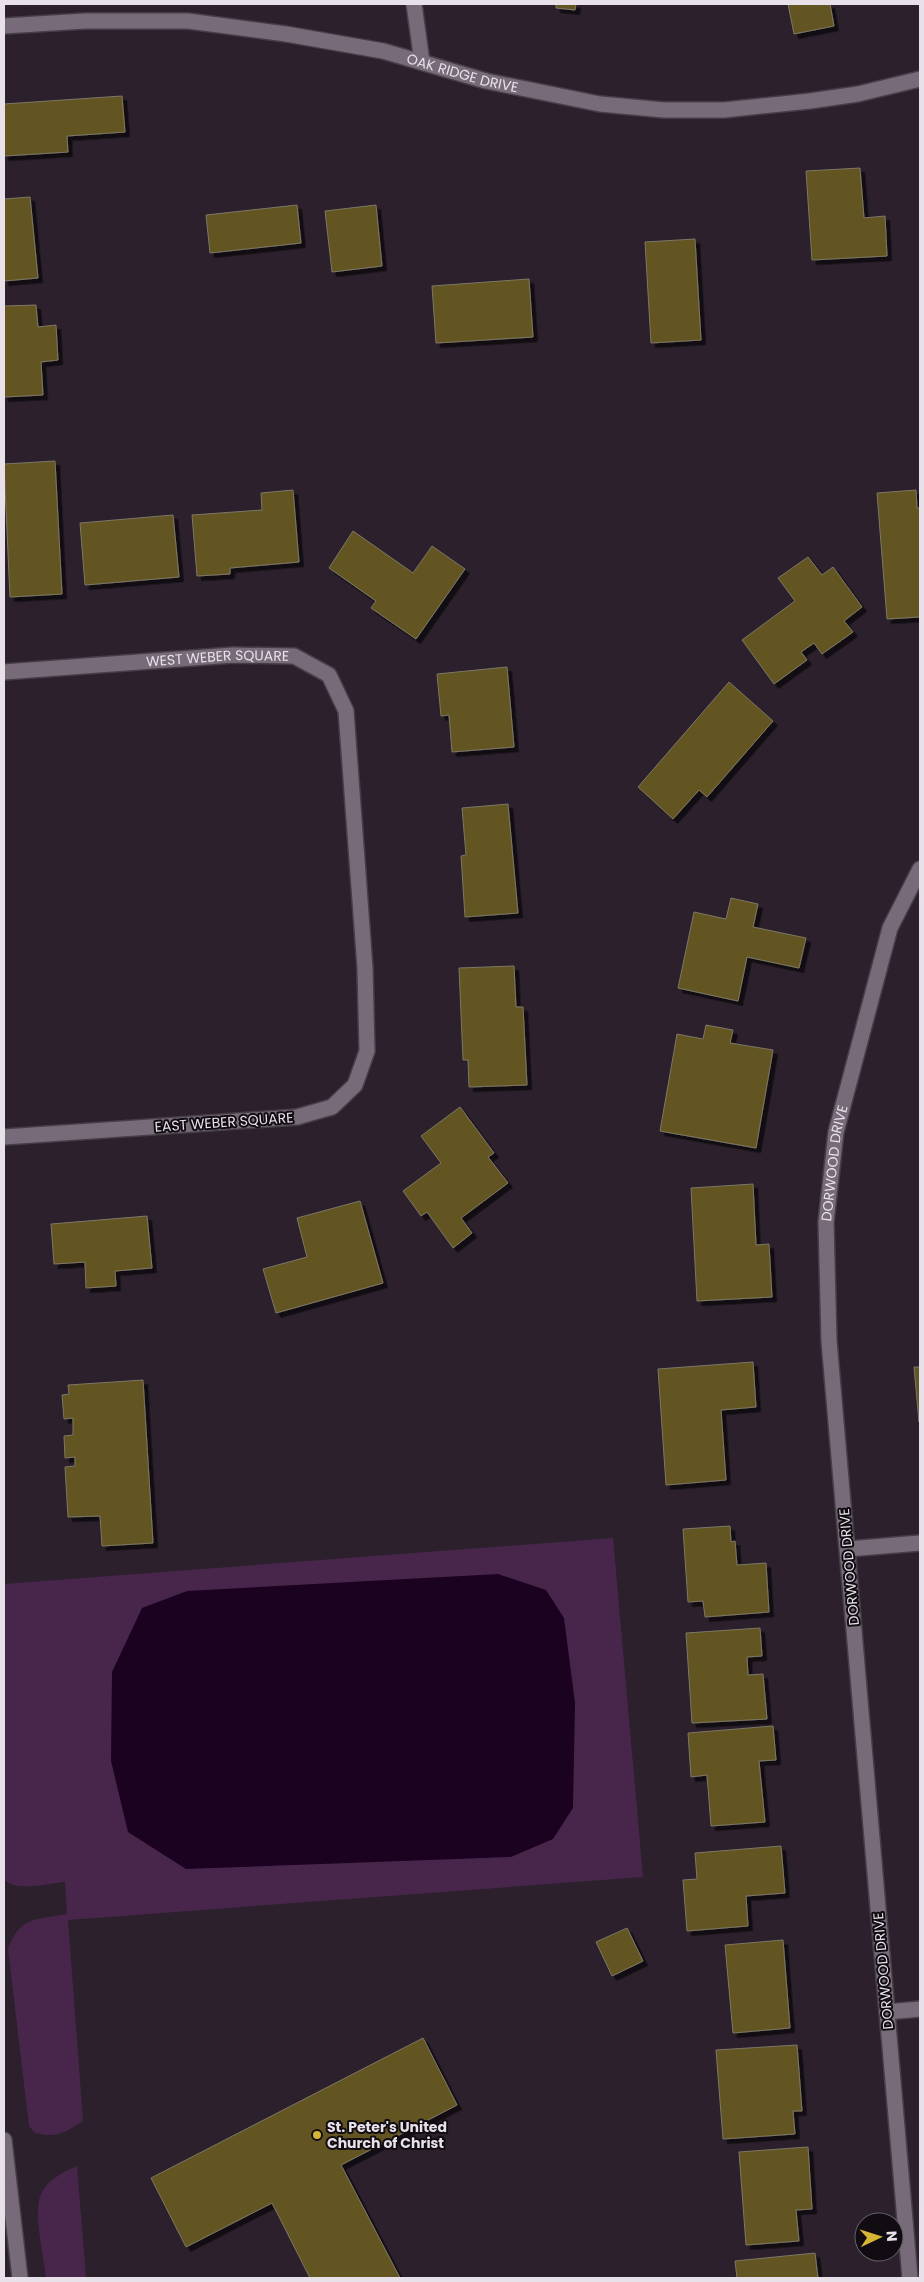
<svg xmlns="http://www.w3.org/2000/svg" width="924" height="2282" font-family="Poppins,sans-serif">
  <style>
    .green { fill: #48264c }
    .water { fill: #1c0221 }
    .building { fill: #635421; stroke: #7d7866; filter: url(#shadow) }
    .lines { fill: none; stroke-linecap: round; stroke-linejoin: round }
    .street-casing { stroke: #463e47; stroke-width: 18 }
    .secondary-casing { stroke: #463e47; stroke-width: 18 }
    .street { stroke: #776b79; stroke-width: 15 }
    .secondary { stroke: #776b79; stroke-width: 15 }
    .poi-dot { fill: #d7b434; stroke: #100c11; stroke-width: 2 }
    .labels { text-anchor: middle; stroke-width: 4; stroke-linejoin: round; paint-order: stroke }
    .street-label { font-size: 14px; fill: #e8e1e9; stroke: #100c11 }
    .poi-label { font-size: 14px; font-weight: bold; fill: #e8e1e9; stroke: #100c11; text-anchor: start }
  </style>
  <defs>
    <filter id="shadow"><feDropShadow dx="4.5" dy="4.5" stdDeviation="0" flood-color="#0009"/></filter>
  </defs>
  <rect width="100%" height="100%" fill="#2b202c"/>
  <g class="green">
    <path d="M 613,1538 L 643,1877 L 68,1920 L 83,2121 C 64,2133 58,2138 35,2133 L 29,2126 L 8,1949 C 20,1915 38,1920 67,1914 L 65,1882 C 48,1883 15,1893 4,1879 L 4,1584 Z"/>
    <path d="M 77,2166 L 86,2278 L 46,2278 C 44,2258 35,2220 39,2201 C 42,2183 62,2172 77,2166 Z"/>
  </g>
  <path class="water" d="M 498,1574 L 546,1590 L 564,1618 L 575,1703 L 573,1808 L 553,1839 L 511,1857 L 186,1869 L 128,1832 L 111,1761 L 112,1672 L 142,1608 L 187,1591 Z"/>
  <g class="building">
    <path d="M 556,4 L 576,4 L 575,10 L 556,8 Z"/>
    <path d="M 788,4 L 830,4 L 834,26 L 794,34 Z"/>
    <path d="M 122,96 L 125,132 L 67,136 L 68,152 L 4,156 L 4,104 Z"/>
    <path d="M 860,168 L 864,218 L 885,216 L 887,256 L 812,260 L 806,171 Z"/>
    <path d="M 30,197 L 38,278 L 4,281 L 4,199 Z"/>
    <path d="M 297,205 L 301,243 L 210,253 L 206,215 Z"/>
    <path d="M 376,205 L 382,266 L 332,272 L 325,211 Z"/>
    <path d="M 695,239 L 701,340 L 651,343 L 645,242 Z"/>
    <path d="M 529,279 L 533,337 L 436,343 L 432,286 Z"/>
    <path d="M 36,305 L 38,327 L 56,325 L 58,360 L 41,362 L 43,395 L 4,397 L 4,306 Z"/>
    <path d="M 55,461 L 62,594 L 10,597 L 4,464 Z"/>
    <path d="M 293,490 L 299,562 L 230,568 L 230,574 L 197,576 L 192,515 L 262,510 L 261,493 Z"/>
    <path d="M 916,490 L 917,508 L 920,508 L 920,617 L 887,619 L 877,493 Z"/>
    <path d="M 173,515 L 179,577 L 85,585 L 80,523 Z"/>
    <path d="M 353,531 L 413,573 L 432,546 L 465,569 L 416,639 L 371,608 L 376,601 L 329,568 Z"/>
    <path d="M 808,557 L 822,575 L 833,567 L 862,607 L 844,621 L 853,632 L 822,654 L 814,643 L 801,652 L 807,660 L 774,684 L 742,640 L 795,601 L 778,578 Z"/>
    <path d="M 507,667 L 514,747 L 452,752 L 449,715 L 441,716 L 437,674 Z"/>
    <path d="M 729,682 L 773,721 L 707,797 L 699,790 L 673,819 L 638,787 Z"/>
    <path d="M 508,804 L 518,913 L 465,917 L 461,856 L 466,855 L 462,808 Z"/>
    <path d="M 731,898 L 758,904 L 753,927 L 806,938 L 799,968 L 747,957 L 738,1001 L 678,988 L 694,912 L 726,919 Z"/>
    <path d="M 514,966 L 516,1007 L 523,1007 L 527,1085 L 469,1087 L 468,1060 L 463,1060 L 459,968 Z"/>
    <path d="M 706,1025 L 733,1030 L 730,1043 L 773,1050 L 756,1148 L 660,1131 L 677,1034 L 703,1039 Z"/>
    <path d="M 460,1107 L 494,1153 L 488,1157 L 508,1183 L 461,1218 L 472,1233 L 453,1248 L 427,1212 L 421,1216 L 403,1191 L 441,1163 L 421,1136 Z"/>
    <path d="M 753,1184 L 756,1245 L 769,1244 L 772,1297 L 697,1301 L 691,1188 Z"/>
    <path d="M 360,1201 L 383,1283 L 276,1313 L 263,1269 L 307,1257 L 297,1218 Z"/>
    <path d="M 147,1216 L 152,1268 L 115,1271 L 116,1286 L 86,1288 L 85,1262 L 54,1264 L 51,1224 Z"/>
    <path d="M 753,1362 L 756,1407 L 721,1410 L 726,1480 L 666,1485 L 658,1369 Z"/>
    <path d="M 914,1367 L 920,1367 L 919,1422 Z"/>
    <path d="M 143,1380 L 153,1543 L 102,1546 L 100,1516 L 68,1517 L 65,1467 L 75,1466 L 75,1457 L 65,1458 L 64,1436 L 73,1435 L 73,1418 L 64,1419 L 62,1395 L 69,1394 L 68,1385 Z"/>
    <path d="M 730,1526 L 731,1542 L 735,1541 L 737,1565 L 766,1563 L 769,1612 L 705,1617 L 703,1601 L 688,1602 L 683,1529 Z"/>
    <path d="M 760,1628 L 762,1656 L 747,1657 L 748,1675 L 763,1674 L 767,1719 L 692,1723 L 686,1633 Z"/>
    <path d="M 773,1726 L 776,1760 L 759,1761 L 765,1822 L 711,1826 L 707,1775 L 691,1777 L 688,1733 Z"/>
    <path d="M 781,1846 L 785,1893 L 746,1896 L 748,1926 L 687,1931 L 683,1880 L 697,1879 L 695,1853 Z"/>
    <path d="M 627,1928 L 643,1961 L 612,1976 L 596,1942 Z"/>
    <path d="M 783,1940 L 790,2028 L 733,2033 L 725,1945 Z"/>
    <path d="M 423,2038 L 457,2105 L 341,2165 L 400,2278 L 310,2278 L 272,2203 L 186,2247 L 151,2178 Z"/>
    <path d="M 797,2045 L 802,2111 L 793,2111 L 795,2134 L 723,2139 L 716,2050 Z"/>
    <path d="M 808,2147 L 812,2209 L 796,2210 L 799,2241 L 746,2245 L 739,2152 Z"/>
    <path d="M 815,2253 L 818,2278 L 737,2278 L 735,2261 Z"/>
  </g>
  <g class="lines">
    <g class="street-casing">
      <g id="street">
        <path d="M 414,4 L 422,62"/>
        <path id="s1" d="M 4,26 L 85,21 L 188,21 L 286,34 L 383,51 L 486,81 L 600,104 L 664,110 L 724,110 L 810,101 L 858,94 L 920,79"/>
        <path id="s2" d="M 4,672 L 233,655 L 294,656 L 329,675 L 346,711 L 365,968 L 367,1051 L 355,1085 L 332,1107 L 297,1117 L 4,1137"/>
        <path d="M 848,1549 L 920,1543"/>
        <path d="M 887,2012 L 920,2009"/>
        <path id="s3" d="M 910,2278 L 829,1341 L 826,1222 L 836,1132 L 890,928 L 920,869"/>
      </g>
    </g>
    <g class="secondary-casing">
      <path id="secondary" d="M 4,2140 L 20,2278"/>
    </g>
    <use href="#street" class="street"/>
    <use href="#secondary" class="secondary"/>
  </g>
  <circle class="poi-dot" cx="317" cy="2135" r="5"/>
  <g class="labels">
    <g class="street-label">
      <text dy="5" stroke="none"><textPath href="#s1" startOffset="464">OAK RIDGE DRIVE</textPath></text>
      <text dy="5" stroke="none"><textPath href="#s2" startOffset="214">WEST WEBER SQUARE</textPath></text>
      <text transform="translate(224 1122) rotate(-4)" y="5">EAST WEBER SQUARE</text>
      <text dy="5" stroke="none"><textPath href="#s3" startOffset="1119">DORWOOD DRIVE</textPath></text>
      <text transform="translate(849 1567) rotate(-95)" y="5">DORWOOD DRIVE</text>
      <text transform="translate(883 1971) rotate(-95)" y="5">DORWOOD DRIVE</text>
    </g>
    <g class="poi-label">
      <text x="327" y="2132">St. Peter's United<tspan x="327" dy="16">Church of Christ</tspan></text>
    </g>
  </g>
  <rect width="924" height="2282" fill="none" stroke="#e8e1e9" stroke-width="10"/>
  <g transform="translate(879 2237) rotate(86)"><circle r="24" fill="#100c11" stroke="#666167"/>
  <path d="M0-4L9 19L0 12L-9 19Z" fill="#d7b434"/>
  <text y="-8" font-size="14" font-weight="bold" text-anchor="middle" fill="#e8e1e9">N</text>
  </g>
</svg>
